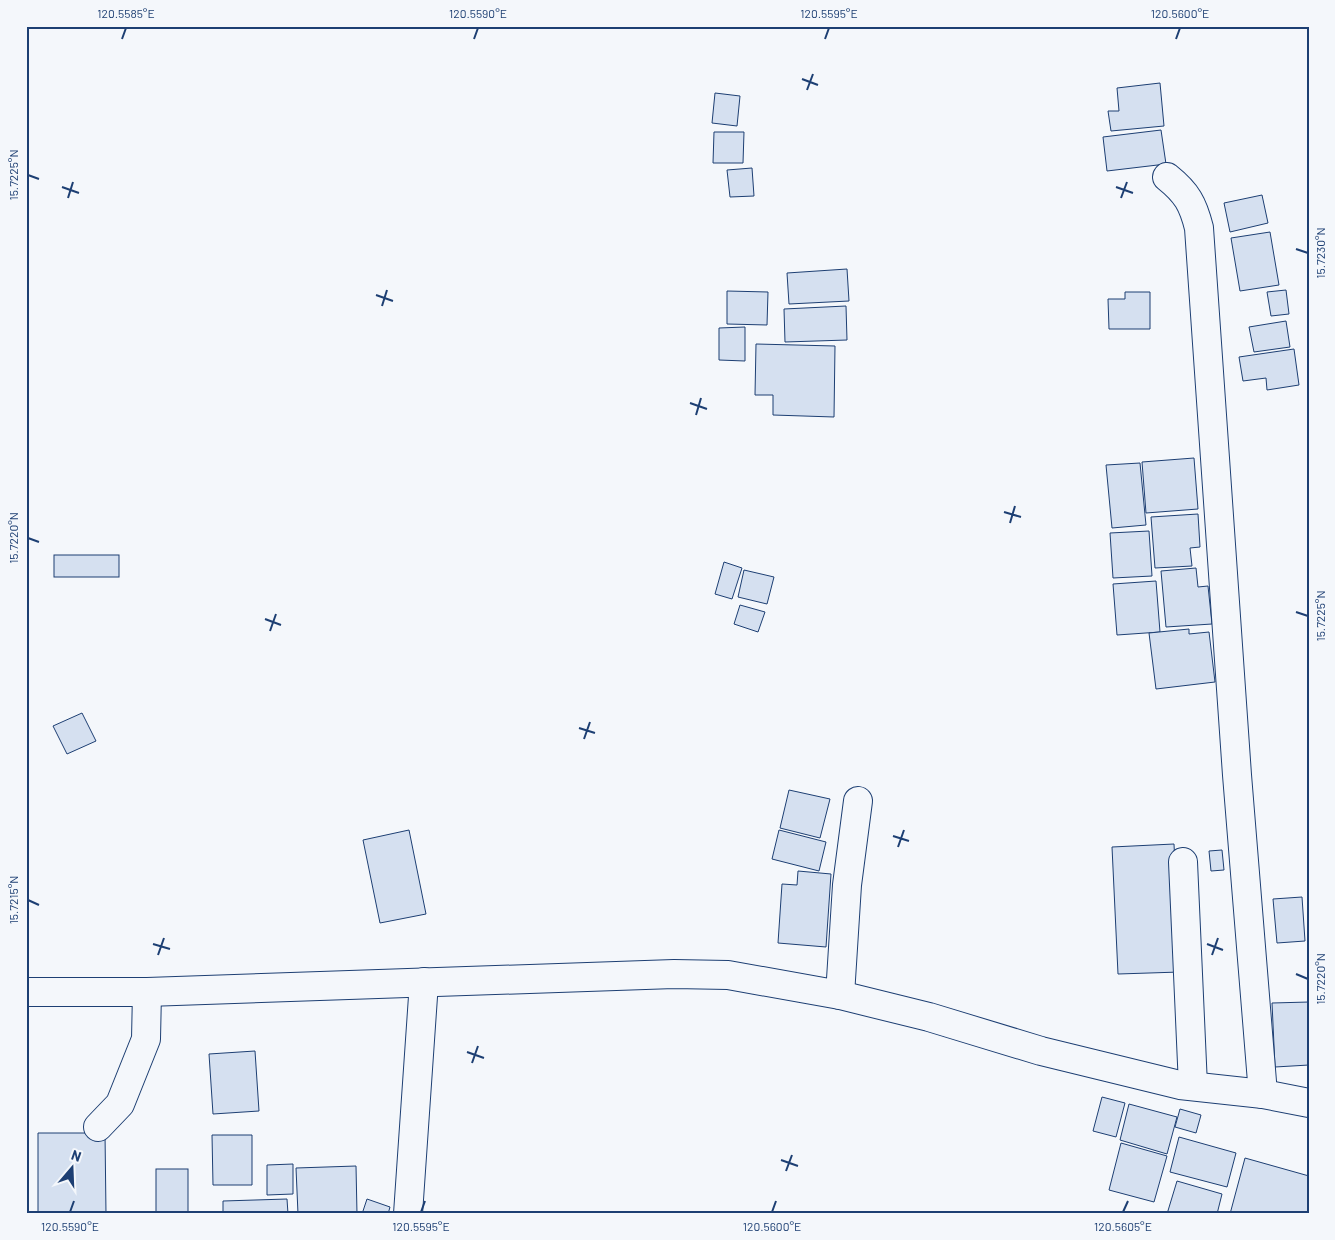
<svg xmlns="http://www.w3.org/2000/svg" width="1335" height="1240" font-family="Barlow,sans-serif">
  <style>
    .building { fill: #d5e0f0; stroke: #1d3f73 }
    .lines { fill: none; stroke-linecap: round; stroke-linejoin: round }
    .minor-casing { stroke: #1d3f73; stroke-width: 30 }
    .minor { stroke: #f4f7fb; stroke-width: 28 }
    .ticks { fill: none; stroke: #1d3f73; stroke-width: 2 }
    .neatline { fill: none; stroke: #1d3f73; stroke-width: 2 }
    .ticks-label { font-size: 12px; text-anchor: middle; fill: #1d3f73 }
  </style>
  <rect width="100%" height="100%" fill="#f4f7fb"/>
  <g class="building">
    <path d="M 1160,83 L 1164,126 L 1111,131 L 1108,111 L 1119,111 L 1117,88 Z"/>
    <path d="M 715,93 L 740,96 L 737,126 L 712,123 Z"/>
    <path d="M 1161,130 L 1166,164 L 1107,171 L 1103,137 Z"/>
    <path d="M 714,132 L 744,132 L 743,163 L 713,163 Z"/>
    <path d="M 752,168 L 754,196 L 730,197 L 727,170 Z"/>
    <path d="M 1262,195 L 1268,223 L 1230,232 L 1224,203 Z"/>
    <path d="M 1270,232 L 1279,285 L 1240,291 L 1231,238 Z"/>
    <path d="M 847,269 L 849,301 L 789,304 L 787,273 Z"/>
    <path d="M 1286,290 L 1289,314 L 1271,316 L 1267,292 Z"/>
    <path d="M 727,291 L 768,292 L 767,325 L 727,324 Z"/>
    <path d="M 1125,292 L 1150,292 L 1150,329 L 1109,329 L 1108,299 L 1125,299 Z"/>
    <path d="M 846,306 L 847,340 L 785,342 L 784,309 Z"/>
    <path d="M 1286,321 L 1290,347 L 1254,352 L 1249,327 Z"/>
    <path d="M 745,327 L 745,361 L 719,360 L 719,328 Z"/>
    <path d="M 756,344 L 835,346 L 834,417 L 773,415 L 773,395 L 755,395 Z"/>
    <path d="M 1294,349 L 1299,385 L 1267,390 L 1266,378 L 1243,381 L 1239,357 Z"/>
    <path d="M 1194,458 L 1198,509 L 1146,513 L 1142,462 Z"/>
    <path d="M 1140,463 L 1146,525 L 1112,528 L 1106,465 Z"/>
    <path d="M 1198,514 L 1200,547 L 1190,548 L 1192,566 L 1155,568 L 1151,517 Z"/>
    <path d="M 1149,531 L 1152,576 L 1113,578 L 1110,533 Z"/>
    <rect x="54" y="555" width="65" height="22"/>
    <path d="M 724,562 L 742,568 L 732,599 L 715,594 Z"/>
    <path d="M 1196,568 L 1198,587 L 1208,586 L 1212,624 L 1166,627 L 1161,571 Z"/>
    <path d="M 744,570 L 774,577 L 767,604 L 738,597 Z"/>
    <path d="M 1156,581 L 1160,632 L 1117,635 L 1113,584 Z"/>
    <path d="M 740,605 L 765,612 L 758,632 L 734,624 Z"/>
    <path d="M 1189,629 L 1189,634 L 1209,632 L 1215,682 L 1156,689 L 1149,633 Z"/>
    <path d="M 82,713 L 96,741 L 67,754 L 53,726 Z"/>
    <path d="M 789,790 L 830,799 L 820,838 L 780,828 Z"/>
    <path d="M 409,830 L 426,914 L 380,923 L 363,840 Z"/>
    <path d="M 779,830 L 826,842 L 819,871 L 772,859 Z"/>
    <path d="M 1174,844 L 1180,972 L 1118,974 L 1112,847 Z"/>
    <path d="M 1222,850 L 1224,870 L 1211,871 L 1209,851 Z"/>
    <path d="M 798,871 L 831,874 L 826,947 L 778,943 L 782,884 L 797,885 Z"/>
    <path d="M 1302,897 L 1305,941 L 1277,943 L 1273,899 Z"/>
    <path d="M 1309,1002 L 1309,1065 L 1275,1067 L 1272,1003 Z"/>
    <path d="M 255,1051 L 259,1111 L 213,1114 L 209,1054 Z"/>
    <path d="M 1102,1097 L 1125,1103 L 1116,1137 L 1093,1131 Z"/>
    <path d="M 1129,1104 L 1177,1117 L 1167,1154 L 1120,1140 Z"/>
    <path d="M 1180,1109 L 1201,1115 L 1196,1133 L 1175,1127 Z"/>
    <path d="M 38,1133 L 105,1133 L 106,1214 L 38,1214 Z"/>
    <path d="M 212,1135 L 252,1135 L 252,1185 L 213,1185 Z"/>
    <path d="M 1179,1137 L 1236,1153 L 1227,1187 L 1170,1172 Z"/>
    <path d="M 1121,1143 L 1167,1156 L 1154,1202 L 1109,1190 Z"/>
    <path d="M 1245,1158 L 1309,1176 L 1309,1214 L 1230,1214 Z"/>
    <path d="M 293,1164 L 293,1194 L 267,1195 L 267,1165 Z"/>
    <path d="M 356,1166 L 357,1214 L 298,1214 L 296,1168 Z"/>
    <rect x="156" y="1169" width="32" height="45"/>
    <path d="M 1177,1181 L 1222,1194 L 1217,1214 L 1167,1214 Z"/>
    <path d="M 287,1199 L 288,1214 L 223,1214 L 223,1201 Z"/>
    <path d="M 367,1199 L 390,1207 L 388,1214 L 362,1214 Z"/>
  </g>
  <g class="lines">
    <g class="minor-casing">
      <g id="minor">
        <path d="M 1167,177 C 1187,193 1193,204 1199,228 L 1237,775 L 1263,1094"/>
        <path d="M 1183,862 L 1193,1086"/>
        <path d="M 26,992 L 147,992 L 674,974 L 728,975 L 840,995 L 929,1017 L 1041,1051 L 1180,1085 L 1263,1094 L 1309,1103"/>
        <path d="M 840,995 L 847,885 L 858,801"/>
        <path d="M 98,1127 L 120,1104 L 146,1039 L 147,992"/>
        <path d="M 408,1214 L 424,982"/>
      </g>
    </g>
    <use href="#minor" class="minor"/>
  </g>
  <path class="ticks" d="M 122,39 L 126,28M 474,39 L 478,28M 825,39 L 829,28M 1176,39 L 1180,28M 802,79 L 818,85M 807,90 L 813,74M 28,175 L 39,179M 62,187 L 79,193M 1116,187 L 1133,193M 68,198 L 73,182M 1121,198 L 1127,182M 1296,249 L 1308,253M 376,295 L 393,301M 382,306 L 387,290M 690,403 L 707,409M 696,415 L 701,398M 1004,512 L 1021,517M 1010,523 L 1015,506M 28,538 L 39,542M 1296,612 L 1308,616M 265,619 L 281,625M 270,631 L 276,614M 579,728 L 595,733M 584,739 L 590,722M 893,836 L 909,841M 898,847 L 904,830M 28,900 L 39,905M 153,944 L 170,949M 1207,944 L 1223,950M 158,955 L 164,938M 1212,955 L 1218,938M 1296,974 L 1308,979M 467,1052 L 484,1058M 472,1063 L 478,1046M 781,1160 L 798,1166M 786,1171 L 792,1155M 70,1212 L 74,1201M 421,1212 L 425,1201M 772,1212 L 776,1201M 1123,1212 L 1128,1201"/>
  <rect width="1335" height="1240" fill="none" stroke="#f4f7fb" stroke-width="55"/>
  <g transform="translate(72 1168) rotate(19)" stroke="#f4f7fb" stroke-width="4" paint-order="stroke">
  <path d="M0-4L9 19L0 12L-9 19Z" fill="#1d3f73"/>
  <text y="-8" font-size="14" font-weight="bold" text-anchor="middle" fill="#1d3f73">N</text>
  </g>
  <rect x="28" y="28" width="1280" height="1184" class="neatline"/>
  <g class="ticks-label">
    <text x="126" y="18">120.5585°E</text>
    <text x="478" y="18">120.5590°E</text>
    <text x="829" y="18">120.5595°E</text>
    <text x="1180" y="18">120.5600°E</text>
    <text transform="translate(14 175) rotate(-90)" y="4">15.7225°N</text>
    <text transform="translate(1321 253) rotate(-90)" y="4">15.7230°N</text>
    <text transform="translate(14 538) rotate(-90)" y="4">15.7220°N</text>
    <text transform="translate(1321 616) rotate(-90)" y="4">15.7225°N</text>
    <text transform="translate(14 900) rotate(-90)" y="4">15.7215°N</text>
    <text transform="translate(1321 979) rotate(-90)" y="4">15.7220°N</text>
    <text x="70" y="1231">120.5590°E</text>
    <text x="421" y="1231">120.5595°E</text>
    <text x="772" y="1231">120.5600°E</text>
    <text x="1123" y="1231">120.5605°E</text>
  </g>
</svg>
